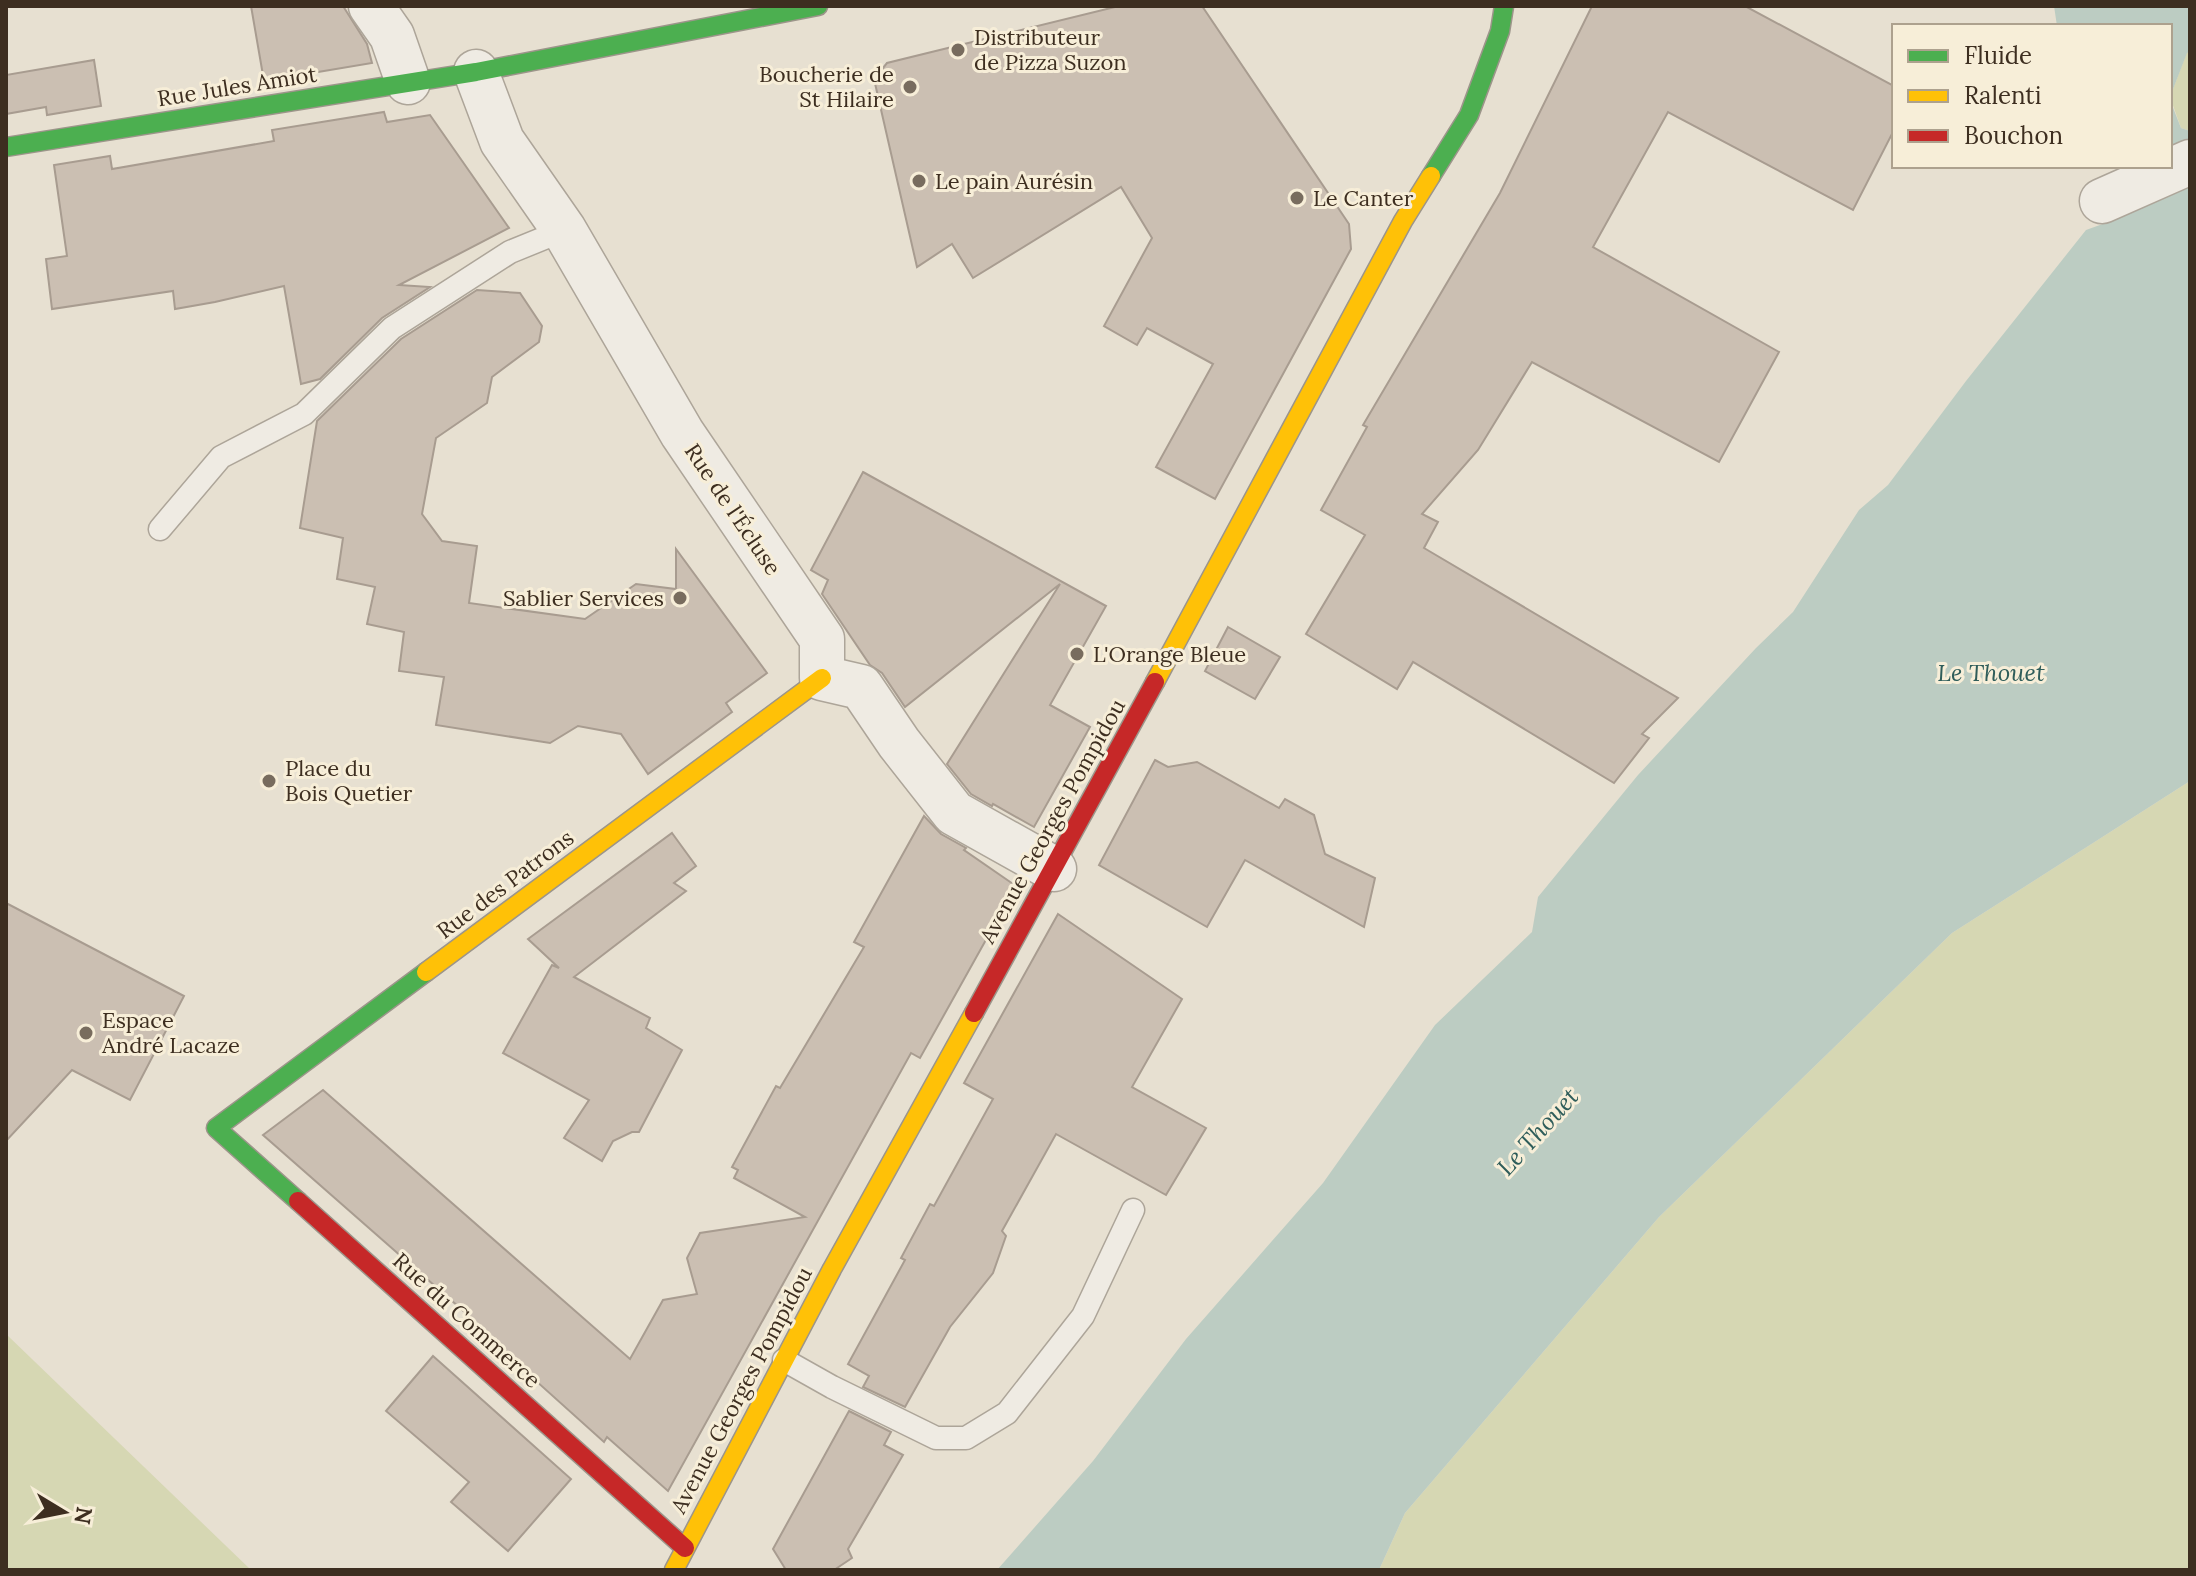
<svg xmlns="http://www.w3.org/2000/svg" width="2196" height="1576" font-family="Lora,serif">
  <style>
    .green { fill: #d6d7b3 }
    .water { fill: #bcccc2 }
    .building { fill: #cbbfb2; stroke: #a89c90; stroke-width: 2 }
    .lines { fill: none; stroke-linecap: round; stroke-linejoin: round }
    .lane-casing { stroke: #ada599; stroke-width: 25 }
    .street-casing { stroke: #ada599; stroke-width: 47 }
    .fast-casing { stroke: #9c958a; stroke-width: 21 }
    .slow-casing { stroke: #9c958a; stroke-width: 21 }
    .jam-casing { stroke: #9c958a; stroke-width: 21 }
    .lane { stroke: #efebe3; stroke-width: 22 }
    .street { stroke: #efebe3; stroke-width: 44 }
    .fast { stroke: #4caf50; stroke-width: 18 }
    .slow { stroke: #ffc107; stroke-width: 18 }
    .jam { stroke: #c62828; stroke-width: 18 }
    .poi-dot { fill: #786c5e; stroke: #f7eed8; stroke-width: 3 }
    .labels { text-anchor: middle; stroke-width: 6; stroke-linejoin: round; paint-order: stroke }
    .poi-label { font-size: 22px; fill: #3d2e20; stroke: #f7eed8; text-anchor: start }
    .street-label { font-size: 22px; fill: #3d2e20; stroke: #f7eed8 }
    .water-label { font-size: 24px; font-style: italic; fill: #2f5d5a; stroke: #f7eed8 }
  </style>
  <rect width="100%" height="100%" fill="#e7e0d1"/>
  <g class="green">
    <path d="M 2190,51 L 2190,131 L 2181,128 L 2170,97 L 2187,52 Z"/>
    <path d="M 2190,781 L 2190,1570 L 1379,1570 L 1405,1513 L 1659,1217 L 1952,933 Z"/>
    <path d="M 6,1334 L 251,1570 L 6,1570 Z"/>
  </g>
  <g class="water">
    <path d="M 2054,6 L 2190,6 L 2190,51 L 2187,53 L 2170,97 L 2170,26 L 2057,26 Z"/>
    <path d="M 2170,100 L 2181,128 L 2190,131 L 2190,781 L 1952,933 L 1659,1217 L 1405,1513 L 1379,1570 L 997,1570 L 1093,1461 L 1186,1339 L 1323,1183 L 1435,1025 L 1532,932 L 1538,897 L 1638,775 L 1756,648 L 1793,612 L 1859,510 L 1888,485 L 1966,381 L 2086,230 L 2111,221 L 2126,166 L 2170,166 Z"/>
  </g>
  <g class="building">
    <path d="M 251,6 L 343,6 L 367,44 L 372,63 L 264,81 Z"/>
    <path d="M 1119,6 L 1202,6 L 1349,224 L 1351,249 L 1215,499 L 1156,467 L 1213,364 L 1147,328 L 1137,345 L 1104,326 L 1152,238 L 1121,187 L 973,278 L 952,244 L 917,267 L 874,79 L 887,63 Z"/>
    <path d="M 1592,6 L 1745,6 L 1894,86 L 1894,130 L 1853,210 L 1668,112 L 1593,247 L 1779,352 L 1719,462 L 1532,362 L 1478,450 L 1422,514 L 1438,522 L 1424,548 L 1678,698 L 1642,734 L 1649,738 L 1614,783 L 1413,662 L 1397,689 L 1306,634 L 1365,535 L 1321,510 L 1367,427 L 1363,425 L 1500,193 Z"/>
    <path d="M 94,60 L 101,106 L 47,115 L 46,107 L 6,114 L 6,75 Z"/>
    <path d="M 384,112 L 387,122 L 430,115 L 509,228 L 399,285 L 430,287 L 382,318 L 320,379 L 301,384 L 284,286 L 215,302 L 175,309 L 173,291 L 52,309 L 46,259 L 67,256 L 54,165 L 110,156 L 112,169 L 274,141 L 272,130 Z"/>
    <path d="M 477,290 L 520,293 L 542,326 L 539,342 L 492,377 L 487,403 L 436,438 L 422,514 L 442,541 L 477,546 L 469,603 L 585,619 L 636,584 L 676,589 L 676,549 L 767,673 L 726,703 L 732,712 L 648,774 L 621,734 L 578,726 L 550,743 L 436,725 L 444,677 L 399,671 L 404,632 L 367,624 L 375,587 L 337,579 L 343,538 L 300,528 L 317,421 L 401,339 Z"/>
    <path d="M 863,472 L 1106,606 L 1050,705 L 1090,727 L 1034,827 L 993,804 L 992,806 L 971,794 L 947,764 L 1060,584 L 905,707 L 882,673 L 870,665 L 822,594 L 828,580 L 811,570 Z"/>
    <path d="M 1228,627 L 1280,657 L 1255,699 L 1205,671 Z"/>
    <path d="M 1155,760 L 1168,767 L 1197,762 L 1279,808 L 1285,799 L 1314,815 L 1325,854 L 1375,878 L 1364,927 L 1245,860 L 1207,927 L 1099,865 Z"/>
    <path d="M 924,816 L 941,834 L 966,848 L 964,850 L 1016,886 L 920,1058 L 911,1053 L 668,1491 L 607,1437 L 604,1442 L 466,1318 L 468,1315 L 263,1135 L 323,1090 L 630,1359 L 663,1300 L 697,1294 L 687,1258 L 700,1233 L 805,1217 L 734,1178 L 738,1170 L 732,1167 L 776,1086 L 780,1088 L 864,947 L 854,942 Z"/>
    <path d="M 672,833 L 696,866 L 674,883 L 686,891 L 574,977 L 650,1018 L 646,1028 L 682,1050 L 639,1132 L 632,1132 L 613,1141 L 602,1161 L 564,1138 L 589,1100 L 503,1053 L 552,965 L 559,968 L 528,939 Z"/>
    <path d="M 6,903 L 184,996 L 130,1100 L 72,1070 L 6,1141 Z"/>
    <path d="M 1058,914 L 1182,999 L 1132,1087 L 1206,1128 L 1166,1195 L 1056,1134 L 1002,1231 L 1006,1236 L 993,1273 L 950,1327 L 905,1407 L 863,1387 L 869,1376 L 848,1364 L 905,1260 L 901,1258 L 930,1204 L 934,1206 L 993,1099 L 964,1083 Z"/>
    <path d="M 433,1356 L 571,1479 L 508,1551 L 451,1502 L 469,1482 L 386,1411 Z"/>
    <path d="M 849,1411 L 891,1432 L 884,1445 L 903,1455 L 848,1549 L 852,1558 L 834,1570 L 786,1570 L 773,1549 Z"/>
  </g>
  <g class="lines">
    <g class="lane-casing">
      <g id="lane">
        <path d="M 160,529 L 221,457 L 304,414 L 392,328 L 510,252 L 564,230"/>
        <path d="M 784,1360 L 832,1387 L 936,1438 L 966,1438 L 1007,1413 L 1083,1316 L 1133,1210"/>
      </g>
    </g>
    <g class="street-casing">
      <g id="street">
        <path d="M 371,6 L 392,36 L 408,82"/>
        <path d="M 476,72 L 502,141 L 564,230 L 682,433 L 822,639 L 822,678 L 861,687 L 899,743 L 954,813 L 1054,869"/>
        <path d="M 2102,201 L 2190,162"/>
      </g>
    </g>
    <g class="fast-casing">
      <g id="fast">
        <path d="M 6,147 L 476,72 L 818,6"/>
        <path d="M 1431,176 L 1469,115 L 1500,31 L 1504,6"/>
        <path d="M 298,1201 L 216,1128 L 426,972"/>
      </g>
    </g>
    <g class="slow-casing">
      <g id="slow">
        <path d="M 1155,682 L 1403,221 L 1431,176"/>
        <path d="M 426,972 L 822,678"/>
        <path d="M 674,1570 L 832,1269 L 974,1013"/>
      </g>
    </g>
    <g class="jam-casing">
      <g id="jam">
        <path d="M 974,1013 L 1155,682"/>
        <path d="M 298,1201 L 685,1548"/>
      </g>
    </g>
    <use href="#lane" class="lane"/>
    <use href="#street" class="street"/>
    <use href="#fast" class="fast"/>
    <use href="#slow" class="slow"/>
    <use href="#jam" class="jam"/>
  </g>
  <g class="poi-dot">
    <circle cx="958" cy="50" r="8"/>
    <circle cx="910" cy="87" r="8"/>
    <circle cx="919" cy="181" r="8"/>
    <circle cx="1297" cy="198" r="8"/>
    <circle cx="680" cy="598" r="8"/>
    <circle cx="1077" cy="654" r="8"/>
    <circle cx="269" cy="781" r="8"/>
    <circle cx="86" cy="1033" r="8"/>
  </g>
  <g class="labels">
    <g class="poi-label">
      <text x="974" y="45">Distributeur<tspan x="974" dy="25">de Pizza Suzon</tspan></text>
      <text x="894" y="82" text-anchor="end">Boucherie de<tspan x="894" dy="25">St Hilaire</tspan></text>
      <text x="935" y="189">Le pain Aurésin</text>
      <text x="1313" y="206">Le Canter</text>
      <text x="664" y="606" text-anchor="end">Sablier Services</text>
      <text x="1093" y="662">L'Orange Bleue</text>
      <text x="285" y="776">Place du<tspan x="285" dy="25">Bois Quetier</tspan></text>
      <text x="102" y="1028">Espace<tspan x="102" dy="25">André Lacaze</tspan></text>
    </g>
    <g class="street-label">
      <text transform="translate(237 86) rotate(-9)" y="8">Rue Jules Amiot</text>
      <text transform="translate(733 509) rotate(56)" y="8">Rue de l'Écluse</text>
      <text transform="translate(1052 821) rotate(-61)" y="8">Avenue Georges Pompidou</text>
      <text transform="translate(505 884) rotate(-37)" y="8">Rue des Patrons</text>
      <text transform="translate(467 1320) rotate(42)" y="8">Rue du Commerce</text>
      <text transform="translate(741 1390) rotate(-62)" y="8">Avenue Georges Pompidou</text>
    </g>
    <g class="water-label">
      <text x="1991" y="681">Le Thouet</text>
      <text transform="translate(1538 1132) rotate(-48)" y="8">Le Thouet</text>
    </g>
  </g>
  <rect width="2196" height="1576" fill="none" stroke="#3d2e20" stroke-width="16"/>
  <rect x="1892" y="24" width="280" height="144" fill="#f7eed8" stroke="#ada18e" stroke-width="2"/>
  <rect x="1908" y="50" width="40" height="12" fill="#4caf50" stroke="#ada18e" stroke-width="2"/>
  <text x="1964" y="64" font-size="24" fill="#3d2e20">Fluide</text>
  <rect x="1908" y="90" width="40" height="12" fill="#ffc107" stroke="#ada18e" stroke-width="2"/>
  <text x="1964" y="104" font-size="24" fill="#3d2e20">Ralenti</text>
  <rect x="1908" y="130" width="40" height="12" fill="#c62828" stroke="#ada18e" stroke-width="2"/>
  <text x="1964" y="144" font-size="24" fill="#3d2e20">Bouchon</text>
  <g transform="translate(64 1512) rotate(100)" stroke="#f7eed8" stroke-width="6" paint-order="stroke">
  <path d="M0-6L14 30L0 20L-14 30Z" fill="#3d2e20"/>
  <text y="-12" font-size="22" font-weight="bold" text-anchor="middle" fill="#3d2e20">N</text>
  </g>
</svg>
